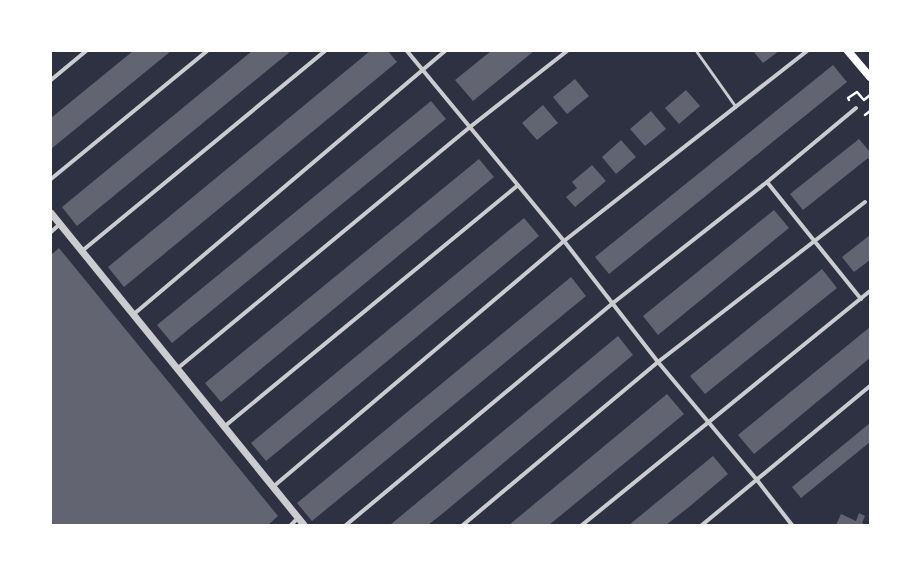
<svg xmlns="http://www.w3.org/2000/svg" width="921" height="576" viewBox="0 0 921 576" font-family="'Space Grotesk',sans-serif">
<style>
.building{fill:#626471}
.lines{fill:none;stroke-linecap:round;stroke-linejoin:round}
.path{stroke:#fff;stroke-width:2.5}
.service{stroke:#caccd0;stroke-width:3}
.minor{stroke:#caccd0;stroke-width:4}
.tertiary{stroke:#caccd0;stroke-width:7}
.secondary{stroke:#fff;stroke-width:8}
</style>
<rect width="100%" height="100%" fill="#2d3142"/>
<!-- building -->
<g class="building">
<path d="M133,51H171L51,149V118Z"/>
<path d="M252,51H291L77,226L62,207Z"/>
<path d="M370,51H388L397,62L124,287L108,267Z"/>
<path d="M491,51H534L473,101L455,80Z"/>
<path d="M753,51H779L763,63Z"/>
<path d="M833,65L847,82L609,274L595,257Z"/>
<path d="M575,79L589,96L567,114L553,97Z"/>
<path d="M686,90L700,106L679,124L665,108Z"/>
<path d="M431,101L446,119L172,343L157,325Z"/>
<path d="M543,105L558,123L537,140L522,123Z"/>
<path d="M651,111L666,129L645,146L630,129Z"/>
<path d="M859,139L870,152V161L868,158L803,210L790,194Z"/>
<path d="M621,140L636,157L616,174L602,157Z"/>
<path d="M479,159L494,177L221,402L205,383Z"/>
<path d="M592,165L606,181L575,207L566,197L577,188L572,182Z"/>
<path d="M774,210L789,228L658,335L643,316Z"/>
<path d="M524,218L539,236L266,461L251,443Z"/>
<path d="M870,235V260L854,272L842,257Z"/>
<path d="M59,248L278,516L268,525H51V255Z"/>
<path d="M822,269L837,288L705,394L690,376Z"/>
<path d="M571,277L586,296L312,521L297,503Z"/>
<path d="M870,327V358L754,454L738,435Z"/>
<path d="M618,336L633,355L442,514L428,525H390Z"/>
<path d="M667,394L684,414L637,453L549,525H509Z"/>
<path d="M870,423V442L801,498L792,487Z"/>
<path d="M713,456L728,474L689,507L666,525H629Z"/>
<path d="M859,513L865,516L862,523L866,525H836L841,514L856,521Z"/>
</g>
<g class="lines">
<!-- path -->
<g class="path">
<path d="M849,100L848,98L857,92L863,99"/>
<path d="M864,100L870,95"/>
<path d="M865,115L870,111"/>
</g>
<!-- service -->
<path class="service" d="M697,52L736,107"/>
<!-- minor -->
<g class="minor">
<path d="M407,51L564,241L658,362L757,480L792,525"/>
<path d="M51,80L86,51"/>
<path d="M51,179L207,51"/>
<path d="M767,182L861,299"/>
<path d="M51,232L60,224"/>
<path d="M82,251L325,51"/>
<path d="M134,314L445,51"/>
<path d="M178,368L470,127L567,51"/>
<path d="M225,426L517,186"/>
<path d="M274,486L564,241L807,51"/>
<path d="M291,525L298,518"/>
<path d="M346,525L613,303L767,182L856,108"/>
<path d="M463,525L658,362L865,202"/>
<path d="M582,525L870,291"/>
<path d="M702,525L870,386"/>
</g>
<!-- tertiary -->
<path class="tertiary" d="M51,213L304,525"/>
<!-- secondary -->
<path class="secondary" d="M848,51L870,77"/>
</g>
<!-- border -->
<rect width="921" height="576" fill="none" stroke="#ffffff" stroke-width="104"/>
</svg>
